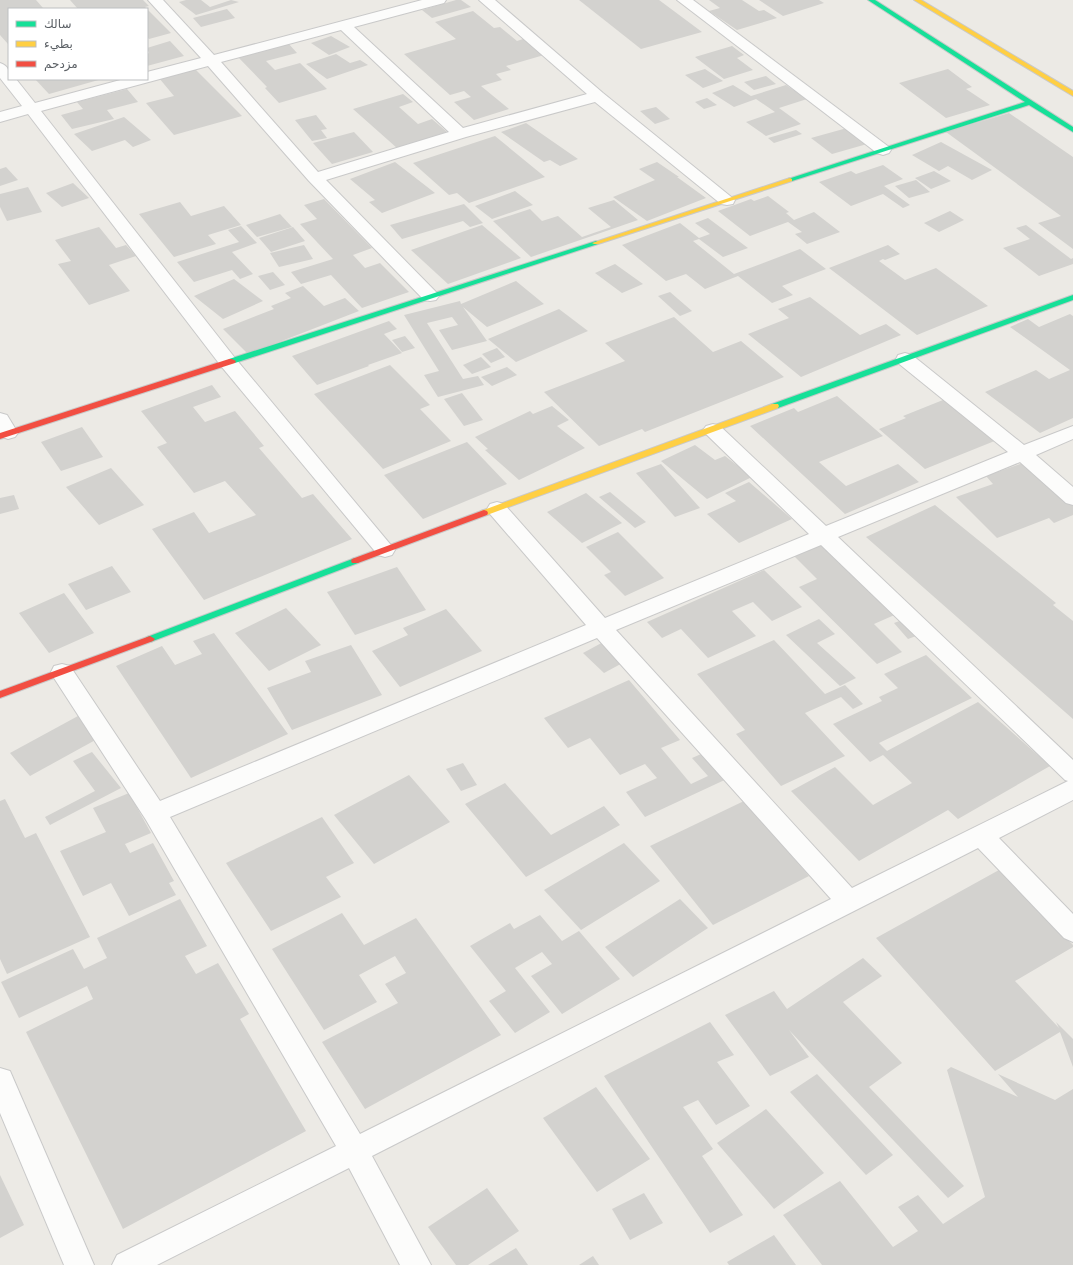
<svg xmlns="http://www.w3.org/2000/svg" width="1073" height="1265" viewBox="0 0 1073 1265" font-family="'DejaVu Sans','Noto Sans Arabic',sans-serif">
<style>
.building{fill:#d3d2cf}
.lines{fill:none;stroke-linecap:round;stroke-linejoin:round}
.street-casing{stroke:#c9c9c9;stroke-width:2}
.fast-casing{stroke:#c9c9c9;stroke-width:2}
.slow-casing{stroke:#c9c9c9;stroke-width:2}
.jam-casing{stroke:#c9c9c9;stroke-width:2}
.street{fill:#fcfcfb;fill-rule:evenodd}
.fast{fill:#16e098;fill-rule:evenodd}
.slow{fill:#ffcf43;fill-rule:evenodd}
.jam{fill:#f24e42;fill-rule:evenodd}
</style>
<rect width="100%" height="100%" fill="#eceae5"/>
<!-- building -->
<g class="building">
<path d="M0,0H36L43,8L9,9L8,44L0,35Z"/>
<path d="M70,0H143L149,6L145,7L171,33L149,39L147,37V9H78Z"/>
<path d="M186,0H201L210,7L231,0L239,2L196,15L179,2Z"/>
<path d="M456,0H461L471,7L432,18L422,10Z"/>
<path d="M579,0H659L702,32L641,49Z"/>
<path d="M709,0H742L759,11L764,10L777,18L737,30L709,11L720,8Z"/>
<path d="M759,0H819L824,3L783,16Z"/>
<path d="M227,9L235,18L201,27L193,18Z"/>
<path d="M473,11L494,28L500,27L517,41L523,39L544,55L506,66L511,70L496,74L502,80L481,86L509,109L474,120L454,102L471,97L464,91L450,95L404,54L456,39L435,22Z"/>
<path d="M331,36L350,47L329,55L311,43Z"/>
<path d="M170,41L184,56L147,66V54L149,53L147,48Z"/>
<path d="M288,43L297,53L266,61L275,70L300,63L327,89L279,103L265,88L267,87L238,57Z"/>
<path d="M732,46L744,55L737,58L753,70L724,79L695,57Z"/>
<path d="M336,54L350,63L360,60L368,65L327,79L306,64Z"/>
<path d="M195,69L242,116L174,135L146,103L174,96L159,78Z"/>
<path d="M705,69L723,81L703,88L685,75Z"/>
<path d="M948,69L972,87L966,89L990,105L946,118L899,83Z"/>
<path d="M766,76L776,84L754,90L744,82Z"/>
<path d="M35,79H102L49,94Z"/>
<path d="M733,85L751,96L786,85L807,99L779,108L801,124L766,136L746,122L775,112L756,99L734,107L712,93Z"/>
<path d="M127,89L138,102L107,110L114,119L72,129L61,115L83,109L77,102Z"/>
<path d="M403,94L413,102L399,107L418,124L432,119L447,132L397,148L353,109Z"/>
<path d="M707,98L717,105L704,109L695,102Z"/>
<path d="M656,107L670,119L655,124L640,111Z"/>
<path d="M1009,113L1073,157V249L1038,223L1061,216L946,132Z"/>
<path d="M316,115L327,129L321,130L327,138L312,141L295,120Z"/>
<path d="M124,117L151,140L133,147L125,140L92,151L74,134Z"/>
<path d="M526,123L578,159L560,166L550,160L544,162L501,132Z"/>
<path d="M847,128L867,144L832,154L811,138Z"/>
<path d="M796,130L802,134L774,143L768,138Z"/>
<path d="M354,132L373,152L332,164L313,143Z"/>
<path d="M495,136L545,177L469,203L457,193L449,195L413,163Z"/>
<path d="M941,142L992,170L972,180L948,166L939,171L912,155Z"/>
<path d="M395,162L435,193L382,213L369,202L375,200L350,179Z"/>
<path d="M657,162L679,177H677L706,198L647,221L613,197L655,180L639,169Z"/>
<path d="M883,165L903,179L884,186L910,205L903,208L883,194L851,206L819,182L851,171L856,174Z"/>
<path d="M6,167L18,180L0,186V169Z"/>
<path d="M934,171L951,181L931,189L915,178Z"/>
<path d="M916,180L930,192L909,198L895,186Z"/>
<path d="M73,183L89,198L62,207L46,193Z"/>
<path d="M28,187L42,212L7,221L0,207V194Z"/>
<path d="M515,191L533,205L492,219L475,206Z"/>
<path d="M768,196L789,212L786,213L794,220L814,212L840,232L807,244L795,234L802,232L788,222L750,236L718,211L751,199L754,201Z"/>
<path d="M324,199L372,248L353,255L365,268L380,263L409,292L362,308L331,275L301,284L291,272L333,259L300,224L317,219L304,205Z"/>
<path d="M614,200L638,220L531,257L493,221L530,209L542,221L558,216L582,237L611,227L588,208Z"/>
<path d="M180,202L191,216L224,206L241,225L208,235L216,244L174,257L139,214Z"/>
<path d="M464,204L483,223L470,227L463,221L402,239L390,225Z"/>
<path d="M950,211L964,220L939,232L924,223Z"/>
<path d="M280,214L292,227L257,237L246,225Z"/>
<path d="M708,218L748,248L723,257L699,239L693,241L734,274L800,249L826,269L782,286L793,295L772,303L738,276L705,289L686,274L666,281L622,245L680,223L699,238L710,234L695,223Z"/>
<path d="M482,225L521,258L448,284L411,250Z"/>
<path d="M1026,225L1071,259L1073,258V264L1039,276L1003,248L1030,239L1016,228Z"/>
<path d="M241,226L257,243L232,252L253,274L240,279L232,270L194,282L177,262L239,242L228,230Z"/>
<path d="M99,227L116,248L126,245L136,256L109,265L130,291L89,305L58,264L71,261L55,240Z"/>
<path d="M293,227L305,241L271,252L259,238Z"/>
<path d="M304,245L313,259L279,267L270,253Z"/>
<path d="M888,245L900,254L885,260L883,259L879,261L905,280L936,268L988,306L917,335L829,268Z"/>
<path d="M615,264L643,284L622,293L595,273Z"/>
<path d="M273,272L285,285L270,290L258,276Z"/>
<path d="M234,279L263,301L223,319L194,296Z"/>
<path d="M516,281L544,304L487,327L463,307L487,341L452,350L439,330L458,325L452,317L427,323L463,379L478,376L484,385L438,397L424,375L439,371L404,315L460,301L461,304Z"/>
<path d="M303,286L324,306L345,298L359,311L248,354L223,329L274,309L271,306L291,298L285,293Z"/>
<path d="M670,292L692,311L680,316L658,296Z"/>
<path d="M810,297L860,335L886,324L901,335L801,377L748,334L789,318L778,309Z"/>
<path d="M559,309L588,331L516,362L488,339Z"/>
<path d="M1070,314L1073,316V418L1040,433L985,392L1036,370L1049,379L1070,370L1010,327L1028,319L1039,327Z"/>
<path d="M674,317L713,352L741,341L784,377L645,432L642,429L599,446L544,392L625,361L605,343Z"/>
<path d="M389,321L397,329L384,334L402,353L368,365L369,366L317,385L292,356Z"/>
<path d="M405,336L415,348L402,352L392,340Z"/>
<path d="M497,348L505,357L491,363L482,354Z"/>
<path d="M481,357L491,367L472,374L463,365Z"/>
<path d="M390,365L430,405L420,409L451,441L383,469L314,394Z"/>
<path d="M507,367L517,375L492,386L481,377Z"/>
<path d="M212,385L221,397L193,407L205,422L235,411L264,446L259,448L302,498L313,494L352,539L204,600L152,529L194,512L209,533L256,515L225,481L194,493L157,447L167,443L141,411Z"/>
<path d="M462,393L483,420L464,426L444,399Z"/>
<path d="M837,396L883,436L819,462L846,486L898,464L919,482L845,514L750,426L794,408L798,412Z"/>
<path d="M953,396L1002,438L925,469L879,429L906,418L903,416Z"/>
<path d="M552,406L569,420L557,426L585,448L519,480L485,450L488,449L475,437L530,411L533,414Z"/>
<path d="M82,427L103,457L61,471L41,442Z"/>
<path d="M467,442L507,484L423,519L384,475Z"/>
<path d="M695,445L715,460L725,456L752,477L707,499L661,461Z"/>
<path d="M1034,459L1073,495V515L1054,523L1049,518L997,538L956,497L993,484L986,476Z"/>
<path d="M661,464L700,508L675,517L636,473Z"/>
<path d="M111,468L144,505L99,525L66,487Z"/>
<path d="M749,482L792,519L739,543L707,514L736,501L725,493Z"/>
<path d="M610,492L646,522L635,528L599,497Z"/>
<path d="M586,493L622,523L582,543L547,512Z"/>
<path d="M14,495L19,509L0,514V498Z"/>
<path d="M935,505L1056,603L1053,605L1073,621V719L866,537Z"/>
<path d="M618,532L664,578L625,596L604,575L611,572L586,547Z"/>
<path d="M823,540L899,613L874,624L902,652L877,664L799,587L817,579L791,553Z"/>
<path d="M112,566L131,592L86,610L68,584Z"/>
<path d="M397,567L426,610L355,635L327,592Z"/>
<path d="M764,570L802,607L772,621L753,602L732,611L756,636L708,658L681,629L662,638L647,622Z"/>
<path d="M64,593L94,633L49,653L19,613Z"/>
<path d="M286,608L321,645L269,671L235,633Z"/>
<path d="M446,609L482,651L400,687L372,651L408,635L403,628Z"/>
<path d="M913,616L927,632L908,639L894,623Z"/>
<path d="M819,619L835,634L817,643L856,678L840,686L786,635Z"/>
<path d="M214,633L288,734L191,778L116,666L162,646L175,665L202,654L193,641Z"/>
<path d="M607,640L628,660L604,673L583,653Z"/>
<path d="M774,640L825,694L845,685L863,704L853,709L841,697L805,713L845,756L781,786L736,734L745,730L697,674Z"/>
<path d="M351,645L382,695L292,730L267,688L311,672L305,661Z"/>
<path d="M926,655L972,698L879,743L887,751L978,702L1050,766L958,819L948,810L859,861L791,791L835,767L873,805L912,783L883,755L870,762L833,724L882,701L879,697L898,688L884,674Z"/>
<path d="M629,680L680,740L661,748L691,784L708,776L692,758L708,751L731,777L645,817L626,792L657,778L645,764L620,775L590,738L568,748L544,718Z"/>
<path d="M78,716L99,738L30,776L10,753Z"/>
<path d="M92,752L121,788L50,825L45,817L95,791L73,761Z"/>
<path d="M463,763L477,785L461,791L446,769Z"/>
<path d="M409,775L450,822L374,864L334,815Z"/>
<path d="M505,783L551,835L604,806L620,825L526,877L465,804Z"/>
<path d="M129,793L151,833L125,844L130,853L153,843L174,881L169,883L176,895L129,916L111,883L83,896L60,851L106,832L93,808Z"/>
<path d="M5,799L25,838L36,833L90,937L7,974L0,959V801Z"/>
<path d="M744,801L809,876L713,925L650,846Z"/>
<path d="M322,817L354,863L326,877L341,897L271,931L226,863Z"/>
<path d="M624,843L660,881L581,930L544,890Z"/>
<path d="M999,870L1073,945V947L1015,981L1059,1028L1056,1022L1073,1039V1067L1060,1032L995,1071L876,938Z"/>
<path d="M180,899L207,946L185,956L196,974L218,963L249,1014L240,1019L306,1131L123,1229L26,1032L93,999L87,986L19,1018L1,982L73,949L84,969L107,958L97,938Z"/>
<path d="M680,899L708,928L633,977L605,947Z"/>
<path d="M342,913L364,945L416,918L501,1035L365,1109L322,1042L398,1003L385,984L406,973L395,956L359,975L377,1002L324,1030L272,949Z"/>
<path d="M540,915L562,941L579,931L620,979L562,1014L531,976L552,964L542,952L515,968L550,1012L515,1033L489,1001L506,991L470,946L510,923L514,929Z"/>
<path d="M863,958L882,976L843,1002L902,1063L869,1087L964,1186L948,1198L789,1030L809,1057L770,1076L725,1015L774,991L787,1009Z"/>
<path d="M710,1022L734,1055L717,1062L750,1106L716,1125L698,1100L683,1107L713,1149L702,1156L743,1215L710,1233L604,1076Z"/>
<path d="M951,1067L1018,1097L998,1074L1055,1100L1073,1089V1265H822L783,1215L840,1181L893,1247L918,1231L898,1207L918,1195L943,1224L985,1197L947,1070Z"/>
<path d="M817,1074L893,1155L866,1175L790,1092Z"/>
<path d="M596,1087L650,1159L597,1192L543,1118Z"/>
<path d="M766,1109L824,1173L774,1209L717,1143Z"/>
<path d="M0,1175L24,1225L0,1238Z"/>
<path d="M487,1188L519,1231L468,1265H456L428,1227Z"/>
<path d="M644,1193L663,1223L630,1240L612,1209Z"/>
<path d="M774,1235L796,1265H729L727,1262Z"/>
<path d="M516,1248L528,1265H488Z"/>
<path d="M593,1256L599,1265H579Z"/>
</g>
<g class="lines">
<defs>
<g id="street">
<path d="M148,0H163L214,55L422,0H446L444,3L354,27L463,128L587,94L479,0H495L603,93L735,200L733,204L727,205L721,204L595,102L466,137L326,180L436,292L439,296L436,300L430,301L424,300L309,181L208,66L41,111L235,358L395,550L392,555L385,557L378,555L221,366L28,114L0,122V112L22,106L0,78V63C9,66 9,71 9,79H16L35,103L124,79H147V72L201,58ZM341,30L449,132L318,172L221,62Z"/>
<path d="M677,0H693L889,147L891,150L889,153L883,155L877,153Z"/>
<path d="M905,353L912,355L1024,445L1073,426V439L1036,455L1073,487V505L1066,503L1020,462L838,537L1073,760V800L999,838L1073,914V942L1064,938L978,848L372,1156L431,1265H400L349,1168L157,1265H112L117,1255L336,1146L146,820L54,678L51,672L54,666L62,664L70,666L160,801L586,625L490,514L487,509L490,504L497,502L504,504L605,618L809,534L706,434L703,430L706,426L713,424L720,426L826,526L1008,452L898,363L896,359L898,355ZM821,545L1065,780L1068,781L852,888L616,630ZM597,638L831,899L360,1134L170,817Z"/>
<path d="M0,413L7,415L18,433L15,437L8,439L0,436Z"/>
<path d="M0,1068L10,1071L94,1265H64L0,1113Z"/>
</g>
<g id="fast">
<path d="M868,0H875L1073,127V132L1029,105L792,181H788V179L1025,102Z"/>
<path d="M596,241L598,242V244L235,363H232L228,361L229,359Z"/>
<path d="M1073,295V300L778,408H772L771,406L772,404Z"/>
<path d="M355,558L358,559L359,561L358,563L153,641L150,642L145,639L147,637Z"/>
</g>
<g id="slow">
<path d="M914,0H921L1073,91V96Z"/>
<path d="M790,178L792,179V181L598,244H594L592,243Z"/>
<path d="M772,404H778L779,406L778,408L487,515H481L480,513L481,511Z"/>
</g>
<g id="jam">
<path d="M229,359H232L236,361L235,363L0,439V433Z"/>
<path d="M484,510L487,511L488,513L487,515L358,563H352L351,561L352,559Z"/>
<path d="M150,636L155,639L153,641L0,698V691Z"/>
</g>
</defs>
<!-- street casing -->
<use href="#street" class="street-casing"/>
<!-- fast casing -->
<use href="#fast" class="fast-casing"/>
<!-- slow casing -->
<use href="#slow" class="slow-casing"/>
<!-- jam casing -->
<use href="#jam" class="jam-casing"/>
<!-- street -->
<use href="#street" class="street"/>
<!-- fast -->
<use href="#fast" class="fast"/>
<!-- slow -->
<use href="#slow" class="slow"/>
<!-- jam -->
<use href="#jam" class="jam"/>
</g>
<!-- legend -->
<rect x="8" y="8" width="140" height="72" fill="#ffffff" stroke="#bdbfc1"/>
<rect x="16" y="21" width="20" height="6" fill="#16e098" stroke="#bdbfc1"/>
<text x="44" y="28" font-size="12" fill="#5a5f64">سالك</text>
<rect x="16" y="41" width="20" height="6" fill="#ffcf43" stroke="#bdbfc1"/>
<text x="44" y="48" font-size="12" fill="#5a5f64">بطيء</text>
<rect x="16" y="61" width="20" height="6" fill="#f24e42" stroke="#bdbfc1"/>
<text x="44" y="68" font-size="12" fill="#5a5f64">مزدحم</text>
</svg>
